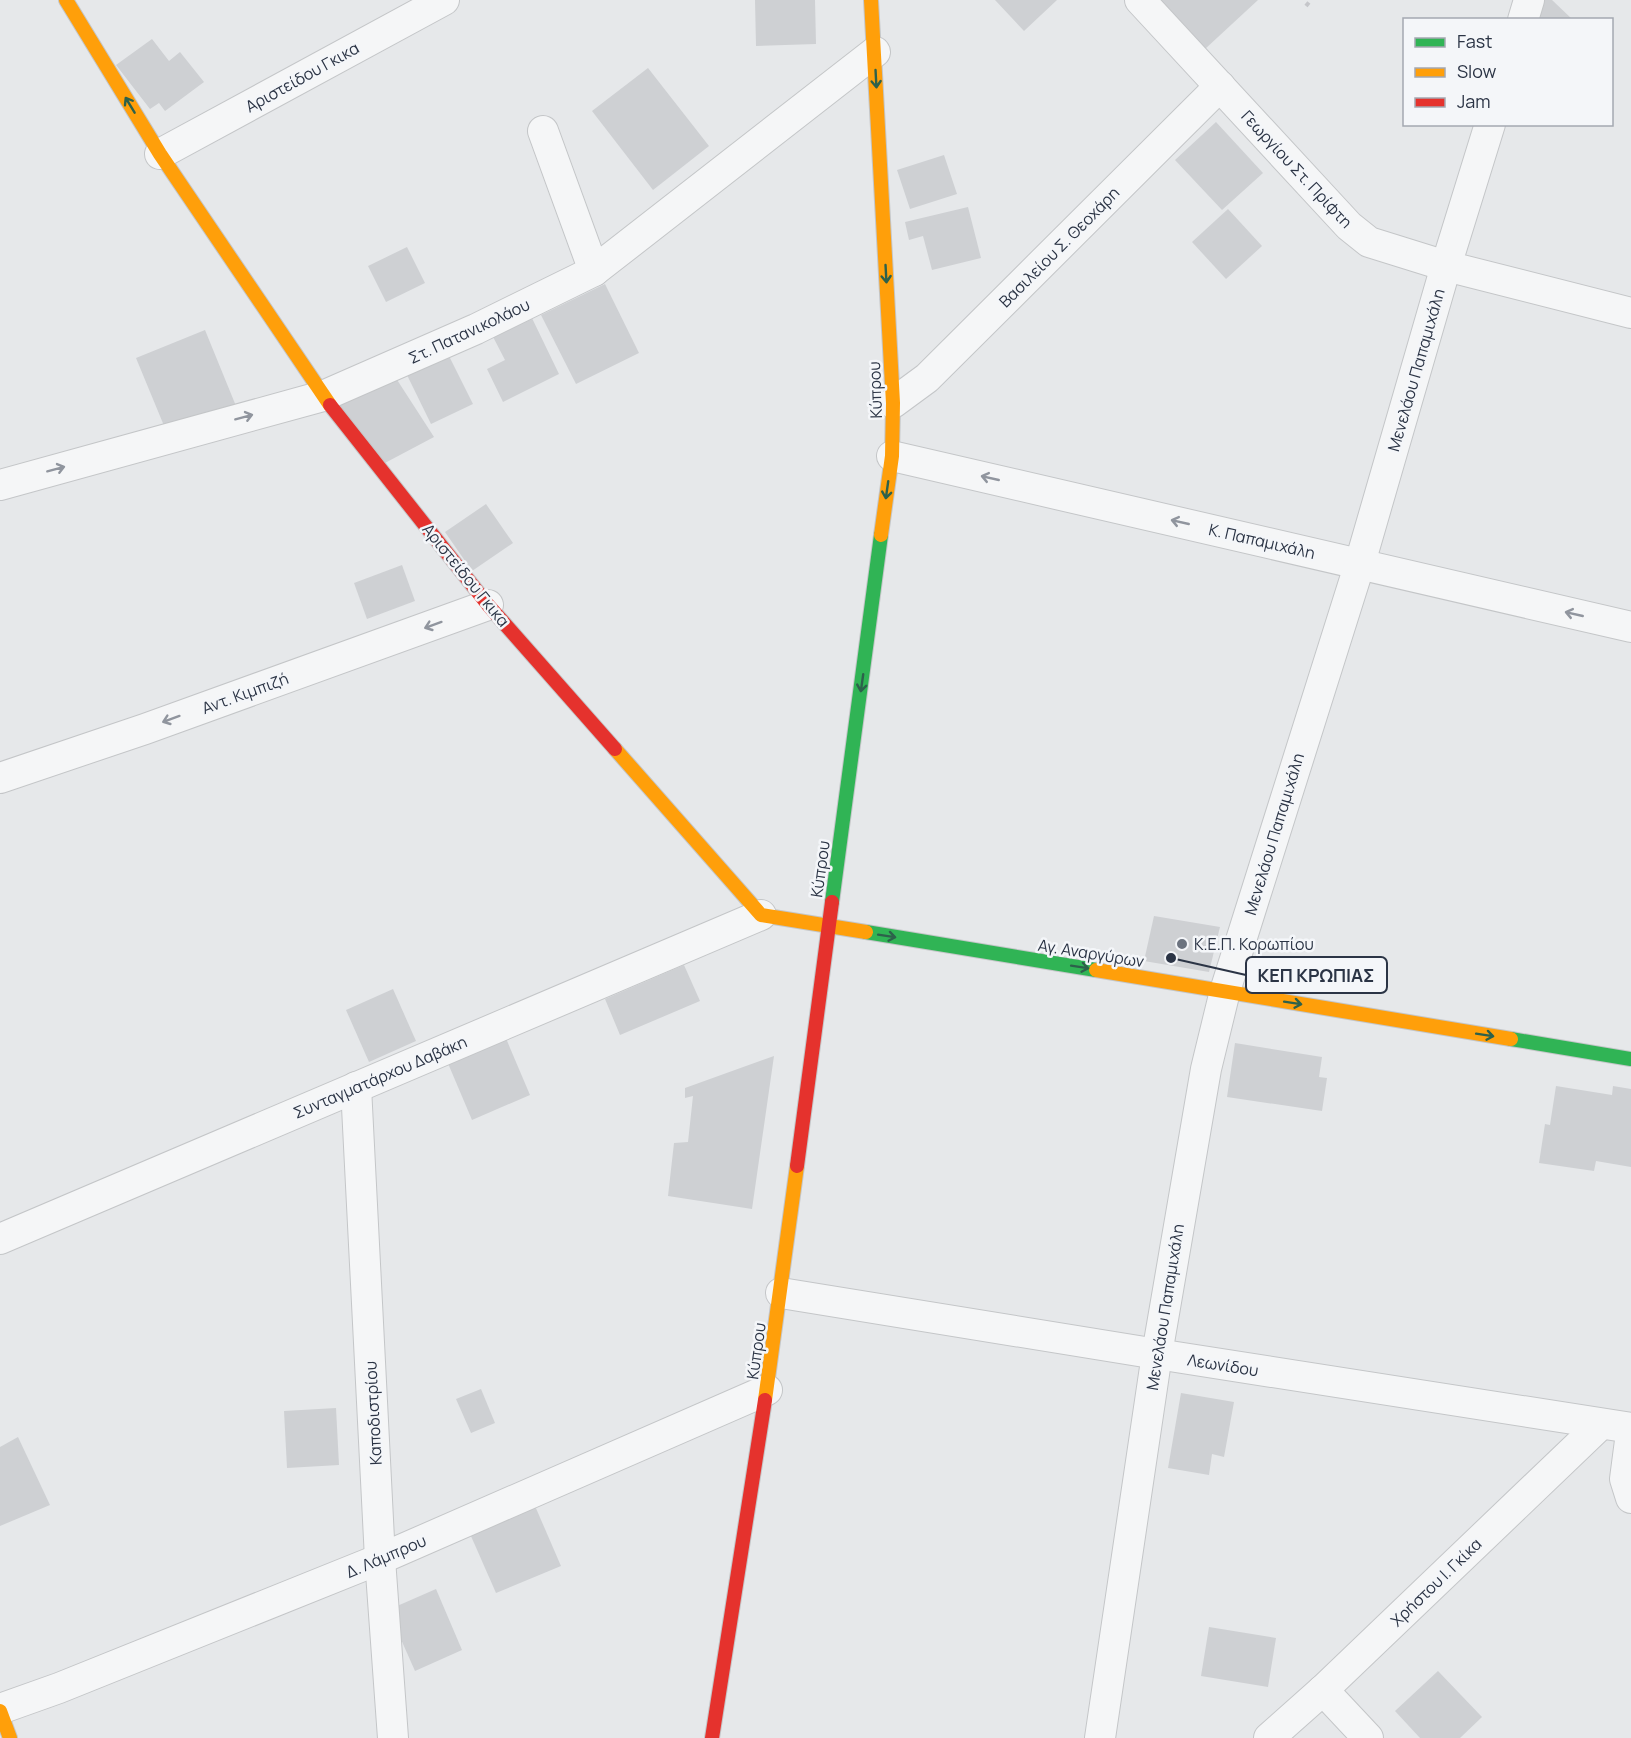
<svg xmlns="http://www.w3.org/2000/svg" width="1631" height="1738" viewBox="0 0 1631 1738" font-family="Manrope,sans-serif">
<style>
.building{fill:#ced0d3}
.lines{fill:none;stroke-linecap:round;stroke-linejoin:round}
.street-casing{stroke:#c4c6c8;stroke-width:32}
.fast-casing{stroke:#c4c6c8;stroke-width:16}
.slow-casing{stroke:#c4c6c8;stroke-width:16}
.jam-casing{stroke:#c4c6c8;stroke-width:16}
.path{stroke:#c5c6ca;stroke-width:4;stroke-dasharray:4.5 4.5;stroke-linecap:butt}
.street{stroke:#f5f6f7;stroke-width:30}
.fast{stroke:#30b455;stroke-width:14}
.slow{stroke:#ff9f0a;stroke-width:14}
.jam{stroke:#e5322d;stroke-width:14}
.oneway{stroke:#2d614b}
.oneway2{stroke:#90959e}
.poi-dot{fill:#6c737f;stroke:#f4f6f9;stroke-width:2}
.labels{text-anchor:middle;stroke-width:5;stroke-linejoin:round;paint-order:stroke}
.street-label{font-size:16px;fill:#2b3445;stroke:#f4f6f9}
.poi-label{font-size:16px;fill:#2b3445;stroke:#f4f6f9;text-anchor:start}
.leader{fill:none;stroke:#2b3445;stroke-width:2}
.callout-dot{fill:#2b3445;stroke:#f4f6f9;stroke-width:2}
.callout{fill:#f4f6f9;stroke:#2b3445;stroke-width:2}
.callout-label{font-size:18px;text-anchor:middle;font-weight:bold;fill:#2b3445}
</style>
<rect width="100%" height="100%" fill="#e6e8ea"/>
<!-- building -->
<g class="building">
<path d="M755,0H815L816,44L756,46Z"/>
<path d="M995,0H1057L1024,31Z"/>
<path d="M1159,0H1258L1205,49Z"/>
<path d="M1536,0H1552L1573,20H1531Z"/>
<path d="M152,39L169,61L180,52L204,82L165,111L159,103L150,109L116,65Z"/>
<path d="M648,68L709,146L653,190L592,111Z"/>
<path d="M1216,122L1263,173L1222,210L1175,160Z"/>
<path d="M944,155L957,194L910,209L897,170Z"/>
<path d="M968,207L981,258L932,270L923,236L909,240L905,222Z"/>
<path d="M1228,209L1262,246L1226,279L1192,242Z"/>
<path d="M407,247L425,283L386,302L368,266Z"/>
<path d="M605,284L639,353L576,384L541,315Z"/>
<path d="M530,314L559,374L503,402L487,369L505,360L491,333Z"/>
<path d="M205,330L236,406L167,433L136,358Z"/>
<path d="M448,354L473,404L431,424L407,375Z"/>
<path d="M392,372L434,437L383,464L336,402Z"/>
<path d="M486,504L513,543L472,571L445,532Z"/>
<path d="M402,565L415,601L367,619L354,583Z"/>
<path d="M1154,916L1220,927L1209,972L1144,961Z"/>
<path d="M684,965L700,1001L620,1035L605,999Z"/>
<path d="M393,989L416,1041L369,1062L346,1010Z"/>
<path d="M502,1029L530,1095L472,1120L444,1054Z"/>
<path d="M1235,1043L1322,1057L1319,1077L1327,1078L1322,1111L1227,1097Z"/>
<path d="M774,1056L752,1209L668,1196L674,1143L688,1142L693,1096L685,1098V1088Z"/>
<path d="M1556,1086L1612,1095L1613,1086L1631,1089V1167L1596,1161L1594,1171L1539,1163L1545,1124L1550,1125Z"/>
<path d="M481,1389L495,1423L471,1433L456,1399Z"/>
<path d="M1181,1393L1234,1402L1224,1457L1212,1454L1209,1475L1168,1468Z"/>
<path d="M336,1408L339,1465L287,1468L284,1411Z"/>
<path d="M18,1437L50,1505L0,1526V1447Z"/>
<path d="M532,1499L561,1566L496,1593L467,1527Z"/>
<path d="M436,1589L462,1650L415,1671L388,1610Z"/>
<path d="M1209,1627L1276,1638L1268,1687L1201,1676Z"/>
<path d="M1438,1671L1482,1717L1460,1738H1420L1395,1711Z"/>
</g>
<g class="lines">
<defs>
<g id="street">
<path d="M1140,0L1349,226L1369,242L1446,266L1631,313"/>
<path d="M1523,20L1529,0"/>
<path d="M543,131L594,271"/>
<path d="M160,154L444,0"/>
<path d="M893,403L927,378L1220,86"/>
<path d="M892,456L1631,627"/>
<path d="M0,485L323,396L476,329L594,271L875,52"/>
<path d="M0,778L145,729L488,605"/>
<path d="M356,1087L380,1559L393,1738"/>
<path d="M0,1239L761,915"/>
<path d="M781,1293L1157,1354L1631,1428"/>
<path d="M1631,1433L1625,1479L1631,1498"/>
<path d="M1323,1690L1368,1738"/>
<path d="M0,1709L59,1688L380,1559L767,1390"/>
<path d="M1100,1738L1157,1354L1206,1069L1225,991L1360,563L1446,266L1490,124"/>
<path d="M1269,1738L1323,1690L1601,1424"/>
</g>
<g id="fast">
<path d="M832,902L881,535"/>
<path d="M866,932L1096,970"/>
<path d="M1511,1039L1631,1059"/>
</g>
<g id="slow">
<path d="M66,0L160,154L330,405"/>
<path d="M871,0L893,403L892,456L881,535"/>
<path d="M615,749L761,915L866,932"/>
<path d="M1096,970L1511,1039"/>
<path d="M765,1400L797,1166"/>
<path d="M0,1711L10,1738"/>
</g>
<g id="jam">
<path d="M330,405L488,605L615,749"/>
<path d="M797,1166L832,902"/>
<path d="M712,1738L765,1400"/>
</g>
</defs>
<!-- street casing -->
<use href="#street" class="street-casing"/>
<!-- fast casing -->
<use href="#fast" class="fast-casing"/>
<!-- slow casing -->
<use href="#slow" class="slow-casing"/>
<!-- jam casing -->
<use href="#jam" class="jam-casing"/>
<!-- path -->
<path class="path" d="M1306,6L1311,0"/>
<!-- street -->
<use href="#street" class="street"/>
<!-- fast -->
<use href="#fast" class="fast"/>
<!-- slow -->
<use href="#slow" class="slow"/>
<!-- jam -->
<use href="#jam" class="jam"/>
</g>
<!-- one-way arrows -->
<defs><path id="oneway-shaft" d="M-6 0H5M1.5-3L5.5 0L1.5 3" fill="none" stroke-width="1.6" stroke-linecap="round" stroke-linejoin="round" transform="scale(1.5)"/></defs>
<g class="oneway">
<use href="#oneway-shaft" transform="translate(876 79) rotate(87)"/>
<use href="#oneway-shaft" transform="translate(130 105) rotate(-121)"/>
<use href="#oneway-shaft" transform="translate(886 274) rotate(87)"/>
<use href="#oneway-shaft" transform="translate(887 490) rotate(98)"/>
<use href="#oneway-shaft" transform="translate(862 683) rotate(98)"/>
<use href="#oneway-shaft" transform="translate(887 936) rotate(9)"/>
<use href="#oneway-shaft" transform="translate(1080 967) rotate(9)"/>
<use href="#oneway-shaft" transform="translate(1293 1003) rotate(9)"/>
<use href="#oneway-shaft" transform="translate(1485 1035) rotate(9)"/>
</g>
<g class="oneway2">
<use href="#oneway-shaft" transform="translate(244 417) rotate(-15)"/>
<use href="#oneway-shaft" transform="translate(56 469) rotate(-15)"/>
<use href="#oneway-shaft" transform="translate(990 478) rotate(-167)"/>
<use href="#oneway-shaft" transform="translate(1180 522) rotate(-167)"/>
<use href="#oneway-shaft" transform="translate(1574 614) rotate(-167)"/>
<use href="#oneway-shaft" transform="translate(433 625) rotate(160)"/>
<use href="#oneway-shaft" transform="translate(171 719) rotate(160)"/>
</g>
<!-- markers -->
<circle class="poi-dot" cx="1182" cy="944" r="6"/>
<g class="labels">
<!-- street labels -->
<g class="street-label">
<text transform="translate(302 77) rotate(-29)" y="6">Αριστείδου Γκικα</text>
<text transform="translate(1297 169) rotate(47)" y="6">Γεωργίου Στ. Πρίφτη</text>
<text transform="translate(1059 247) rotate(-45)" y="6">Βασιλείου Σ. Θεοχάρη</text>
<text transform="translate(469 331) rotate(-25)" y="6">Στ. Πατανικολάου</text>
<text transform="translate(1416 370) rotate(-74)" y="6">Μενελάου Παπαμιχάλη</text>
<text transform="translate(875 390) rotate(-92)" y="6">Κύπρου</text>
<text transform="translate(1262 541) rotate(13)" y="6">Κ. Παπαμιχάλη</text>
<text transform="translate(466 575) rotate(51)" y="6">Αριστείδου Γκικα</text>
<text transform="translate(245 693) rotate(-20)" y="6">Αντ. Κιμπιζή</text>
<text transform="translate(1274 834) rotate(-73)" y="6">Μενελάου Παπαμιχάλη</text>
<text transform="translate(820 869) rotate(-82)" y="6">Κύπρου</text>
<text transform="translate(1091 953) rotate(9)" y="6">Αγ. Αναργύρων</text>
<text transform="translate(380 1077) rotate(-23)" y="6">Συνταγματάρχου Δαβάκη</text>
<text transform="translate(1165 1307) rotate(-81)" y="6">Μενελάου Παπαμιχάλη</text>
<text transform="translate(756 1351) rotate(-82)" y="6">Κύπρου</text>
<text transform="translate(1223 1365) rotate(9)" y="6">Λεωνίδου</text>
<text transform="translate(373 1413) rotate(-93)" y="6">Καποδιστρίου</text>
<text transform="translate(386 1556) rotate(-23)" y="6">Δ. Λάμπρου</text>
<text transform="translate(1436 1582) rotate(-44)" y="6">Χρήστου Ι. Γκίκα</text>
</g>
<!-- poi labels -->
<g class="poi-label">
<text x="1194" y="950">Κ.Ε.Π. Κορωπίου</text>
</g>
</g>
<!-- callouts -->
<path class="leader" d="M1171 958L1246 975"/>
<circle class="callout-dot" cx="1171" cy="958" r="6"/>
<rect class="callout" x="1246" y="957" width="141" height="36" rx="6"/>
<g class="callout-label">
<text x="1316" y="982">ΚΕΠ ΚΡΩΠΙΑΣ</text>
</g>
<!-- legend -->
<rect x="1403" y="18" width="210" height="108" fill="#f4f6f9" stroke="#a4a8b1" stroke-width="1.5"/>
<rect x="1415" y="38" width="30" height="9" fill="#30b455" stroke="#a4a8b1" stroke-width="1.5"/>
<text x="1457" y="48" font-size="18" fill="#2b3445">Fast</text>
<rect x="1415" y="68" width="30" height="9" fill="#ff9f0a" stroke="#a4a8b1" stroke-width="1.5"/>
<text x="1457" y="78" font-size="18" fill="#2b3445">Slow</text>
<rect x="1415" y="98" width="30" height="9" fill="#e5322d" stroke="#a4a8b1" stroke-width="1.5"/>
<text x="1457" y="108" font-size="18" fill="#2b3445">Jam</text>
</svg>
